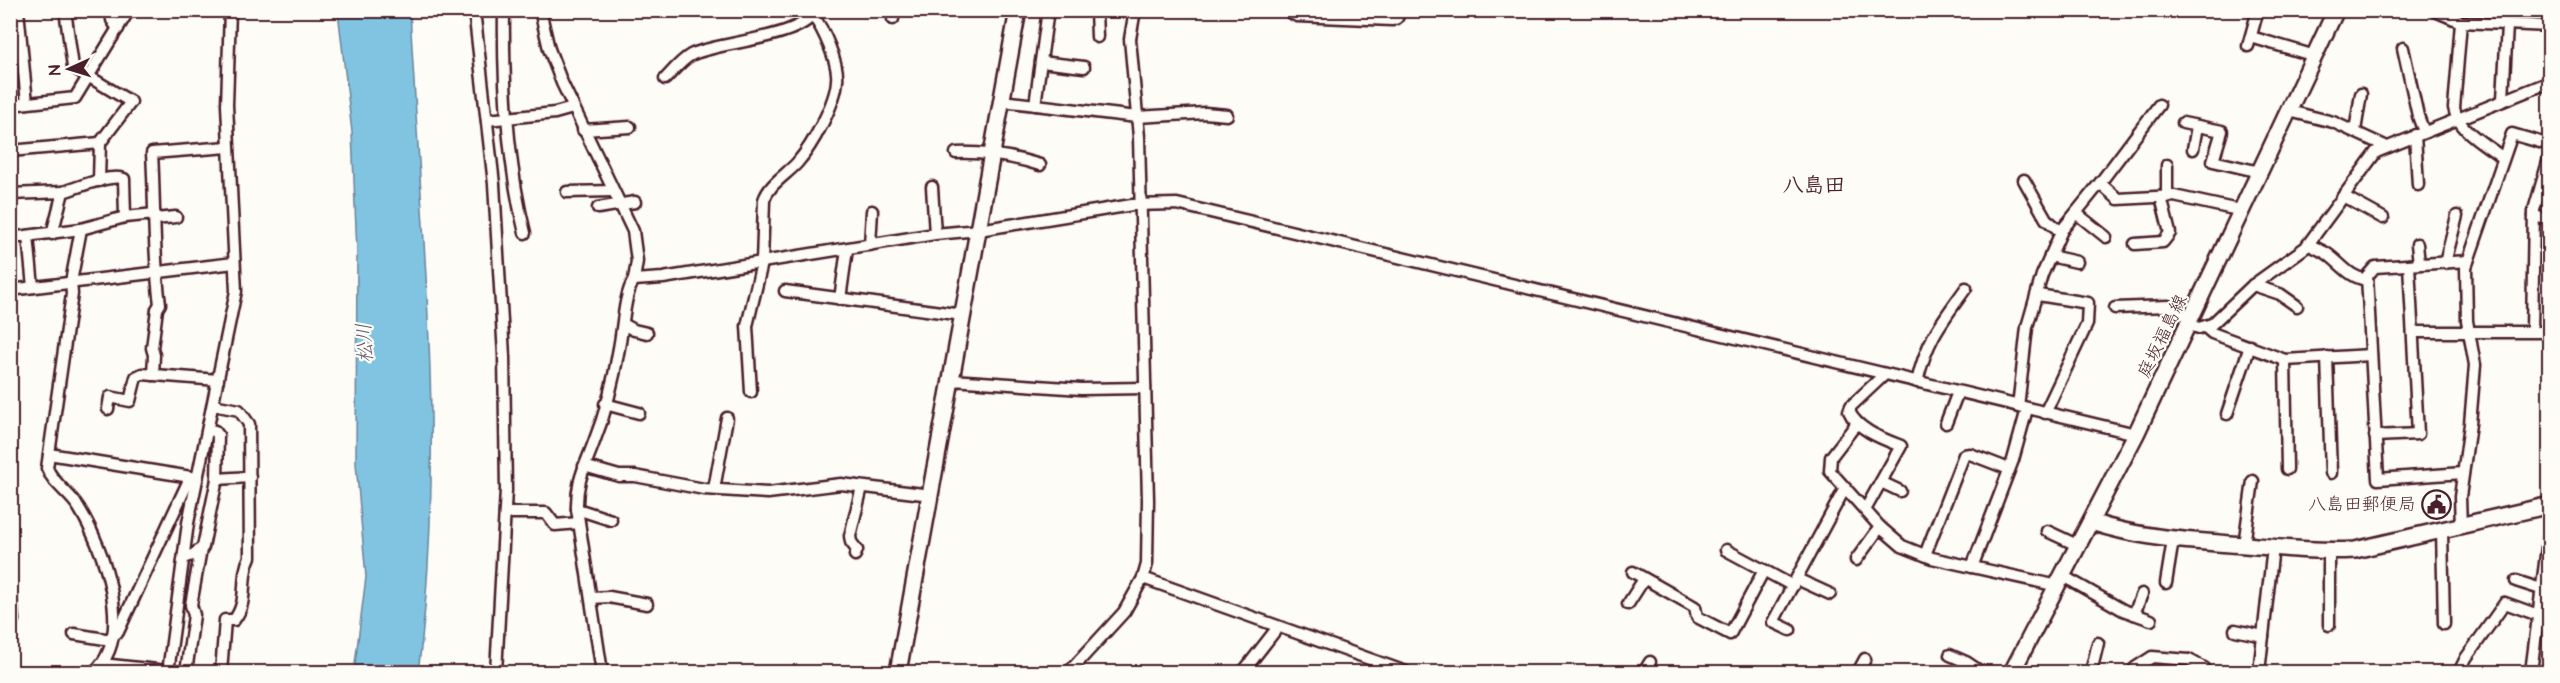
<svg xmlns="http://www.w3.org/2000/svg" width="2560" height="683" viewBox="0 0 2560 683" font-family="'Architects Daughter','Klee One',sans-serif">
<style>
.water{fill:#81c4e2;stroke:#6b8299;stroke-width:1.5}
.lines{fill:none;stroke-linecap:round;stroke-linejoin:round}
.street-casing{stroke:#4a1f2b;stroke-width:15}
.secondary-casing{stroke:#4a1f2b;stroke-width:20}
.street{stroke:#fdfcf7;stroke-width:10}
.secondary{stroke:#fdfcf7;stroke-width:15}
.labels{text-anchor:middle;stroke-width:4.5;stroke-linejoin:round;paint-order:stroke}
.street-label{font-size:18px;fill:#4a1f2b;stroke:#fdfcf7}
.poi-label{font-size:18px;fill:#4a1f2b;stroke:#fdfcf7;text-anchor:end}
.water-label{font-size:20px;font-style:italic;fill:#5d596b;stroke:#fdfcf7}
.quarter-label{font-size:21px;font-weight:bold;fill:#4a1f2b;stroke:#fdfcf7}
</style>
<rect width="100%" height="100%" fill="#fdfcf7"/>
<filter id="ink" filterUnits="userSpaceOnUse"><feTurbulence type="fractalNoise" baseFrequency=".0167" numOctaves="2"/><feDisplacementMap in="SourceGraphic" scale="12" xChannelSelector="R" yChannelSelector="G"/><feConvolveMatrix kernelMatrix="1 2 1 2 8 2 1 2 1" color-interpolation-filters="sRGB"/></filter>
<g filter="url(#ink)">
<!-- water -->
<path class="water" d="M338,11H410C421,231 447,453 418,672H354L366,577L356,463L357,253L352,132Z"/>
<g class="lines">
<defs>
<g id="street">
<path d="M18,10L27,103"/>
<path d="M65,10L73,67L131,102L100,143L99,181"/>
<path d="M111,10L112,20L118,29"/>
<path d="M474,10L494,184L504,356L506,490L496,672"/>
<path d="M504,10C503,81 508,165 525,233"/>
<path d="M540,10L549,49L562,83L633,231L637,261L634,280"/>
<path d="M1096,10L1097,37"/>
<path d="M1286,10L1297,16L1392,20L1397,18L1400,10"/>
<path d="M2433,10L2461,22L2550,26"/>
<path d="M893,19L894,10"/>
<path d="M2461,22L2454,108C2458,131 2486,144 2503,158"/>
<path d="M2251,37L2315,56"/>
<path d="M2248,46L2258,10"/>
<path d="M2403,48L2418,116L2424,132"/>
<path d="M1041,62L1084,67"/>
<path d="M665,79C673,71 683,58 693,54C723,41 799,39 816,11"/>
<path d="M2503,99L2507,25"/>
<path d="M1002,101L1137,117L1205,113L1227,115"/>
<path d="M10,105L75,98L129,10"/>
<path d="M1035,105L1048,10"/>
<path d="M2159,105L2100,183L2118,199L2174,196L2243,211"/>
<path d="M2289,111L2333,122L2385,146"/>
<path d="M487,120L555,113L573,108"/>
<path d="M2183,123L2222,131L2213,161L2260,172"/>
<path d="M583,130L630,127"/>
<path d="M2355,131L2361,94"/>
<path d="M2415,135L2418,185"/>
<path d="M2193,149L2197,126"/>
<path d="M10,151L100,143"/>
<path d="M956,153C986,152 1011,156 1040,165"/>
<path d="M2167,165V197"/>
<path d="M2024,180L2046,219L2061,232"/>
<path d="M932,187L935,234"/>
<path d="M567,192L613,191"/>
<path d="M10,194L63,192"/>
<path d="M2343,196L2383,218"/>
<path d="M598,208L635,202"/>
<path d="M2076,213L2106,237"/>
<path d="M2534,216L2550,220"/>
<path d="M125,217L155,214"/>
<path d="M155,219L176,217"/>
<path d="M81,229L71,282L72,294L47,468C53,484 71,494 79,508C103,547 136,635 94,672"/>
<path d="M28,236L33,287"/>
<path d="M10,238L81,229L125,217L124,179C112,173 76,188 63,192L52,234"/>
<path d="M2135,244L2163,242L2170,233L2161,197"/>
<path d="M2308,244C2314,247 2320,250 2326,253C2341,263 2348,277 2367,280"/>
<path d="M2417,244L2419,264"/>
<path d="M870,245L872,211"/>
<path d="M2050,256L2077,262"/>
<path d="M2445,263L2457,216"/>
<path d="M2253,285L2280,294L2297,306"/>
<path d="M10,290L234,263"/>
<path d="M785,291L963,315"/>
<path d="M2038,295L2088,303L2087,324L2045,413"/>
<path d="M840,299L847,249"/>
<path d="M2115,308L2168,306L2192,318"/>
<path d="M623,324L634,330L647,333"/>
<path d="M2189,325L2199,328L2212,324L2253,285L2306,247L2376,152L2550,82"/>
<path d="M2205,327L2212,333L2285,360L2371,355"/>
<path d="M2532,331L2534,210L2550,155"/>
<path d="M2413,332H2550"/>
<path d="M2327,357L2331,473"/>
<path d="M2285,360L2287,469"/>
<path d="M153,375L154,355L152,348L157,309L160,304C153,254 155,204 152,153L228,147"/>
<path d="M952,380L1081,389L1145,388"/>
<path d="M1917,382C1927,339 1941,323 1966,288"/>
<path d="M751,392L747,326L762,263L764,200C769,184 786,175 797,163C812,146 836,103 837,80C839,64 823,28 813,16"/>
<path d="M605,404L639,413"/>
<path d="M213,405L239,410L249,424L250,557C239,578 250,600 234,620H225L221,672"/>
<path d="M2018,407L2027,327L2042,275L2062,230L2100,183"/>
<path d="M108,409L110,397L130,401L136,377L142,374L218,380"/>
<path d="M2227,414L2250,346"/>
<path d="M1946,423L1958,392"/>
<path d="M2375,436L2418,434L2409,265"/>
<path d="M49,454L197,478"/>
<path d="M584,466L619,476H635L704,489L768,493L841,484L931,495"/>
<path d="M2463,473L2378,479L2367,276L2375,267L2468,261"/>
<path d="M217,479L250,477"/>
<path d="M1881,482L1900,491"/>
<path d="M714,489L727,418"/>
<path d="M577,509L611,520"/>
<path d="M1865,510L1901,446C1883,439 1857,430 1849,411L1851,406L1885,374"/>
<path d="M505,513H546L555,525L579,523"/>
<path d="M1880,527L1902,546L1932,558L2058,586"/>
<path d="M2461,527L2460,497L2470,424L2475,365L2467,321L2466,267L2512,134L2550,145"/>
<path d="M2047,531L2079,546"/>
<path d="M2442,531L2444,624"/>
<path d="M2244,545L2253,481"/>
<path d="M1726,550L1793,586"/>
<path d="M855,555L857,550L851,542L850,536L862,487"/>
<path d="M1925,555L1964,455L1970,454L2009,469"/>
<path d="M184,557L193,555L203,547L217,479L218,435L215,431L208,430"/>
<path d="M1856,560L1880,527L1830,471L1831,457L1857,423"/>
<path d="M1972,567L2013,460L2027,409"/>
<path d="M1633,572L1695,607L1697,617L1730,634L1764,570"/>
<path d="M2063,576L2123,610L2151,620"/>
<path d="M1143,578L1406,672"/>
<path d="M1797,579L1830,594"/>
<path d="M2516,581L2541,589"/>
<path d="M2166,583L2173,540"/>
<path d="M10,587L13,620H10"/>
<path d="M591,598L609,597L647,604"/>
<path d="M1628,604L1644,579"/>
<path d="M2134,614L2142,594"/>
<path d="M2329,625V552"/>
<path d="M1790,630L1773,622L1845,488"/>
<path d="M2235,630L2263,636"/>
<path d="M74,634L111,640"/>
<path d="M112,636L118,632L188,482L197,478"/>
<path d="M1950,655L1966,662L1981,672"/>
<path d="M102,664L176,672"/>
<path d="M168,672L188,523L236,291L227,105L230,10"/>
<path d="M186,672L194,615L191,605L201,549"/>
<path d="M602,672L577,509C576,481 585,467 594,442C606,412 614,379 619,348C623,329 624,294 634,280L663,278L935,234L979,230L1132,205L1177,204L2136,434"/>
<path d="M1069,672L1124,612L1143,578L1147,564L1148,500L1139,137L1130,39L1135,10"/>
<path d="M1243,672L1278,627"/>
<path d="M1644,672L1650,662"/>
<path d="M1858,672L1865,659"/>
<path d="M2091,672L2098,643"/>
<path d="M2134,672L2135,668L2152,657L2189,660L2204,668L2203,672"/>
<path d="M2259,672L2273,547"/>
<path d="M2459,672L2466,658L2505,603L2538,615"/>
<path d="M2531,672L2550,524"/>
</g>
<g id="secondary">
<path d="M2091,522C2142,539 2193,541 2245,545C2282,548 2319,552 2355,550L2550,505"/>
<path d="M898,672L1018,10"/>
<path d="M2012,672L2136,434L2336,10"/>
</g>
</defs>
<!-- street casing -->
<use href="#street" class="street-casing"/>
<!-- secondary casing -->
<use href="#secondary" class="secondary-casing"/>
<!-- street -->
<use href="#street" class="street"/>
<!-- secondary -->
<use href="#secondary" class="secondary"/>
</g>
</g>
<!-- icons -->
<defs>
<symbol id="civic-ring" viewBox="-11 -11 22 22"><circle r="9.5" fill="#fdfcf7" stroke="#4a1f2b" stroke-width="1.5"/><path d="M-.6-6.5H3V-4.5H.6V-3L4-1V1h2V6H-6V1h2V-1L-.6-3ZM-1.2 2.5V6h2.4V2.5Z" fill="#4a1f2b"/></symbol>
</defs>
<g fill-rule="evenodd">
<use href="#civic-ring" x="2420" y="488" width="33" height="33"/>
</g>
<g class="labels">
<!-- street labels -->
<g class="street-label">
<text transform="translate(2162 336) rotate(-64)" y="6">庭坂福島線</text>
</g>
<!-- poi labels -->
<g class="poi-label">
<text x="2416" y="510">八島田郵便局</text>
</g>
<!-- water labels -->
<g class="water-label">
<text transform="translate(364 343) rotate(-93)" y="7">松川</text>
</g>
<!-- quarter labels -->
<g class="quarter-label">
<text x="1814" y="192">八島田</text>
</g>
</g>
<!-- margin -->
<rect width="2560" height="683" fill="none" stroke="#fdfcf7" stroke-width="36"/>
<rect x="18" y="18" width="2524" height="647" fill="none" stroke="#4a1f2b" stroke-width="2" filter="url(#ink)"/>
<!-- north arrow -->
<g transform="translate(69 69) rotate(266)" stroke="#fdfcf7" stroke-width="4.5" paint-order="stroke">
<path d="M0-4.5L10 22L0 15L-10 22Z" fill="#4a1f2b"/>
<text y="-9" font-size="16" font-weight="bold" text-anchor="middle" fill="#4a1f2b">N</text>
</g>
</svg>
